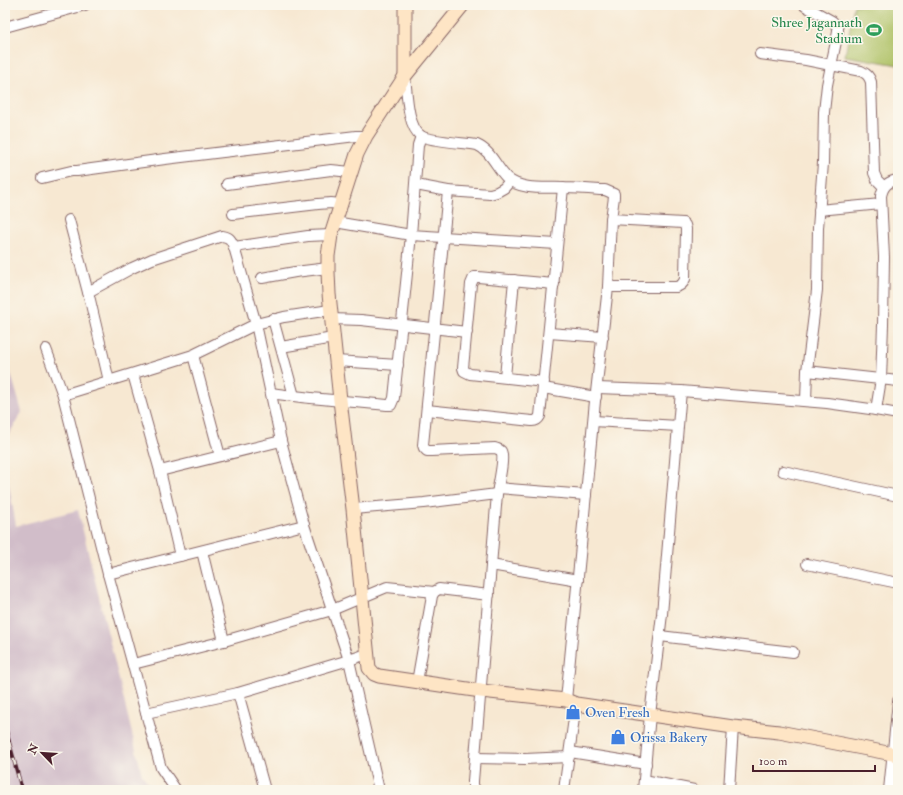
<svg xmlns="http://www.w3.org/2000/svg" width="903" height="795" viewBox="0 0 903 795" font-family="'IM FELL Double Pica',serif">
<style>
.industrial{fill:#d1bdc9}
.green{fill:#aec165;stroke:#7c7048}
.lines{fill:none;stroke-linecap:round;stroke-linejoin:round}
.minor-casing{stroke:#876565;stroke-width:12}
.secondary-casing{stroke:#876565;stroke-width:15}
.minor{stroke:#fff;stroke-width:10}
.secondary{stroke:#fee5c5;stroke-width:13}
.rail-casing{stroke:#4a1f2b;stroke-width:4}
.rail{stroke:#fbf7ec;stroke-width:2.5;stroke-dasharray:8;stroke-linecap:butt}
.labels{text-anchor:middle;stroke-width:3;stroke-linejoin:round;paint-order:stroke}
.leisure-label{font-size:14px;fill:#27864d;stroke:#fbf7ec;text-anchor:end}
.shop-label{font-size:14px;fill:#366cbe;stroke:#fbf7ec;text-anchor:start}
</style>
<rect width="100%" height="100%" fill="#fbf7ec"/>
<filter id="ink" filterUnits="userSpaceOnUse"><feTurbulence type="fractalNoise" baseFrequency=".025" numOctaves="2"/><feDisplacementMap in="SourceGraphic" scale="8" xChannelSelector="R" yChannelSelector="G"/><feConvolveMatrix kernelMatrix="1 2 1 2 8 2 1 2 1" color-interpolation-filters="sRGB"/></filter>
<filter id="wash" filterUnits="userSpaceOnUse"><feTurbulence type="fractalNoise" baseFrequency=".012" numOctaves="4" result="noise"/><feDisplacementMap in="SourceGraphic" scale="16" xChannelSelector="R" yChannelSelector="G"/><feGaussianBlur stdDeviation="0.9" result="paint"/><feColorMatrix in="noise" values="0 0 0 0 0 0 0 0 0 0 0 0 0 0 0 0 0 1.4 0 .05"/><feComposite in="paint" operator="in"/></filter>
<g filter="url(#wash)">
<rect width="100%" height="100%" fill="#f7e8d2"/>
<!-- industrial -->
<g class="industrial">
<path d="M5,353L22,412L5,441Z"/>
<path d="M5,461L16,526L78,510L142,775L154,790H5Z"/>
</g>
<!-- green -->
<path class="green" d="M854,5H898V65L845,56Z"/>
</g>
<g filter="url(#ink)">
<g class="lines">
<defs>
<g id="minor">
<path d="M805,6L832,21L838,27V32L827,85L824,112L823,163L818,228L817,290L807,371L806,401"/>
<path d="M5,27L85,5"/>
<path d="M760,54L806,60L861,71C867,74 869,76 871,82L874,173L877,180L884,187"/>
<path d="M405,76C407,92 407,126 421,136C429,141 465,143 477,145C491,151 496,167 507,178C521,191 547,187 564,188C576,188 588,189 600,190H605L614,194V197L611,219L608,287L595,401L566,700"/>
<path d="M42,178L71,171H77L165,159L356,136H366"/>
<path d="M227,184L331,170L351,172"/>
<path d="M416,185L448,191L490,194L497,192L504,188L510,181"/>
<path d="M448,191L423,445L424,448L427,451H431L495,448C497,449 499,449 501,451C505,457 498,486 497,494L473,781V786L476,790"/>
<path d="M819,210L881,204"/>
<path d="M233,214L318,204L331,203L341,204"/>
<path d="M69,220L90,300L109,381"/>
<path d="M335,222L411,235L557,244"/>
<path d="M234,247L308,236L331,235"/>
<path d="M262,278L295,272L328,268"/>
<path d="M608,287H676C681,286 683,284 685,279L686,229L685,225L683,223L611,219"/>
<path d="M88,292L132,268L152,259L222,236C230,237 231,240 234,247L256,324L281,441L304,525L349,660L238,693L146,713"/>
<path d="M273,319L294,396"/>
<path d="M331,319L361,320L467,332"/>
<path d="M549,333L603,337"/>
<path d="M281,347L333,338"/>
<path d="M46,349L63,395L108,574L161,768L176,790"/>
<path d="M193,355L220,456"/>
<path d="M336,361L398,365"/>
<path d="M807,371L898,381"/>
<path d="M133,374L160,471L180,556"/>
<path d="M505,377L514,280"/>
<path d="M544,382L470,374L464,371L463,368L471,284L474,277H478L554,284"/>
<path d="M543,388L596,397"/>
<path d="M597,388L681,391L827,403L870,409L898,414"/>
<path d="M271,393C309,399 348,401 387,405H391L394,398L411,235L418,145L421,136"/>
<path d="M63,395L193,355L256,324L284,317L330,310"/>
<path d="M427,410L532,421C536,421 538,420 540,416L563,188"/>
<path d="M876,410L881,379L883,325L884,257L881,196C883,186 888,181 898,180"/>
<path d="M594,421L678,426"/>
<path d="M160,471L281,441"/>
<path d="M783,471L898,496"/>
<path d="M498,488L586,495"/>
<path d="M353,509L424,503L497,494"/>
<path d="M202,551L224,641"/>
<path d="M807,564L898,583"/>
<path d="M491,565L578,580"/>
<path d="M108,574L304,525"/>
<path d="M660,636L793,652"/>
<path d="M367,654L349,660L379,790"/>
<path d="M133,664L224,641L332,610L387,587L434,592"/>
<path d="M417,682L432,596L434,592L439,589L489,595"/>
<path d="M238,693L265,790"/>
<path d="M570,752L646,764"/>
<path d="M475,758L525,759L569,757"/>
<path d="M644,780L694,790"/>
<path d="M564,790L576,704"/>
<path d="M643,790L650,715L662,614L681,391"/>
<path d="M729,790L733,727"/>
<path d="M889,790L898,701"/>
</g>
<g id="secondary">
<path d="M463,5L405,76L366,136L357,154L331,235L328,256V272L329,294L340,400L353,509L369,668L374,674L379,676L481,691L566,700L576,704L733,727L779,732L898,755"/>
<path d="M405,76V5"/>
</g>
</defs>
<!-- minor casing -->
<use href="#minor" class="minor-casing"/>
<!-- secondary casing -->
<use href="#secondary" class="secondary-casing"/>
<!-- minor -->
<use href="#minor" class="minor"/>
<!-- secondary -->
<use href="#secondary" class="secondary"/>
<defs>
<path id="rail" d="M5,727L22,790"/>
</defs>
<!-- rail casing -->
<use href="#rail" class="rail-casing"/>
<!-- rail -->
<use href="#rail" class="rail"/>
</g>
</g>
<!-- icons -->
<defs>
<symbol id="stadium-bare" viewBox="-9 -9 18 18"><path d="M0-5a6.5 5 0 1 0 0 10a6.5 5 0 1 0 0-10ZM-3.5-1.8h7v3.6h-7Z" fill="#2e9e5b" stroke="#fbf7ec" stroke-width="2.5" paint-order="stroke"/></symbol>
<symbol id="shop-bare" viewBox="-9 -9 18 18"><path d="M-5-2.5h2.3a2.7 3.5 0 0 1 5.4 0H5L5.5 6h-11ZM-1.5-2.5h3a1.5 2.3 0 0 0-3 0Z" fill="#3f7fe0" stroke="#fbf7ec" stroke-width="2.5" paint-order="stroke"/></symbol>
</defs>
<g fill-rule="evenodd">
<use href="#stadium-bare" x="863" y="19" width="22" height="22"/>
<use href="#shop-bare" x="562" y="701" width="22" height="22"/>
<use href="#shop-bare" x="607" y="726" width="22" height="22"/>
</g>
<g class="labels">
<!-- leisure labels -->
<g class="leisure-label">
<text x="862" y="27">Shree Jagannath<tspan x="862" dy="16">Stadium</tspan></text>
</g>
<!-- shop labels -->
<g class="shop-label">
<text x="585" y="717">Oven Fresh</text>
<text x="630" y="742">Orissa Bakery</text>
</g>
</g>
<!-- margin -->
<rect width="903" height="795" fill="none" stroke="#fbf7ec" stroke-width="20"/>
<!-- north arrow -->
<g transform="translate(42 753) rotate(295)" stroke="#fbf7ec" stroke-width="3" paint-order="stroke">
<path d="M0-3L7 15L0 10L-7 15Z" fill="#4a1f2b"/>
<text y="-6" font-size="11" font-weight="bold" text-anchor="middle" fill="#4a1f2b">N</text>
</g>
<!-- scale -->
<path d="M753 765v6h122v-6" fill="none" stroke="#4a1f2b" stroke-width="2"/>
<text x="759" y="765" font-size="12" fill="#4a1f2b" stroke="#fbf7ec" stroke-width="3" paint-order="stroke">100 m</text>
</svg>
